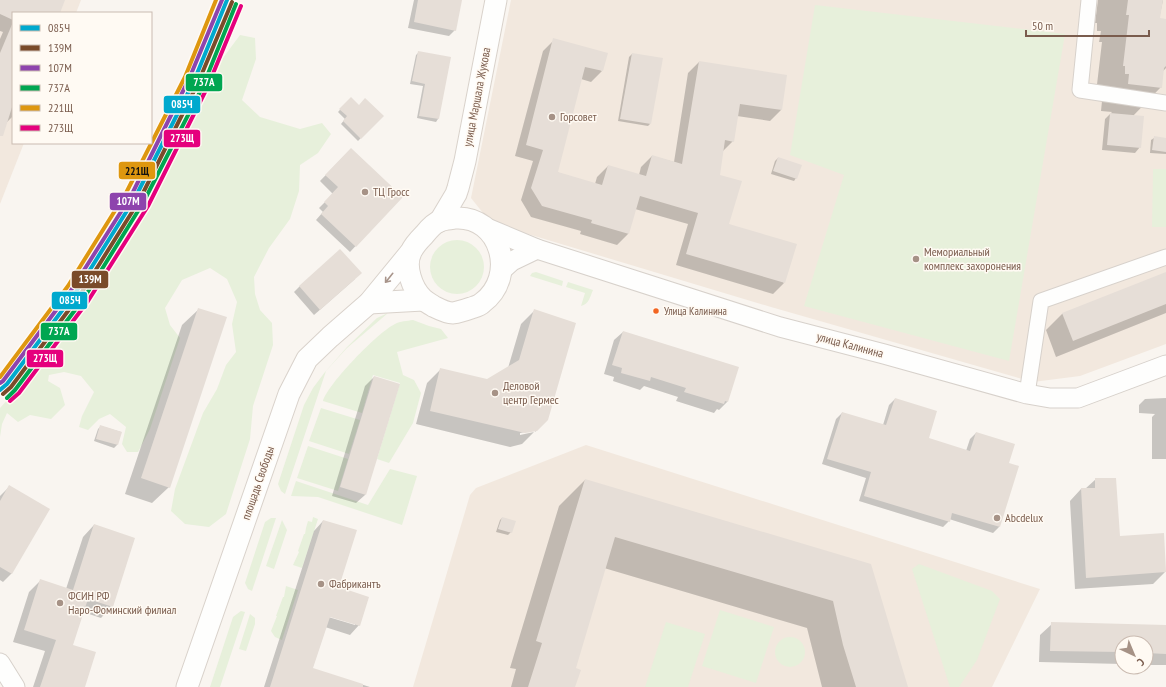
<svg xmlns="http://www.w3.org/2000/svg" width="1166" height="687" viewBox="0 0 1166 687" font-family="'PT Sans Narrow',sans-serif">
<style>
.residential{fill:#f2e8de}
.green{fill:#e7f0db}
.shadow{fill:#0003;fill-rule:evenodd}
.building{fill:#e6ded7}
.lines{fill:none;stroke-linecap:round;stroke-linejoin:round}
.minor-casing{stroke:#d7d1cb;stroke-width:17}
.tertiary-casing{stroke:#d7d1cb;stroke-width:21}
.secondary-casing{stroke:#d9d2cb;stroke-width:23}
.minor{stroke:#fefefd;stroke-width:15}
.tertiary{stroke:#fefefd;stroke-width:19}
.secondary{stroke:#fefefd;stroke-width:21}
.rail-1-casing{stroke:#fffaf3;stroke-width:7}
.rail-2-casing{stroke:#fffaf3;stroke-width:7}
.rail-3-casing{stroke:#fffaf3;stroke-width:7}
.rail-4-casing{stroke:#fffaf3;stroke-width:7}
.rail-5-casing{stroke:#fffaf3;stroke-width:7}
.rail-6-casing{stroke:#fffaf3;stroke-width:7}
.rail-1{stroke:#00a9ce;stroke-width:4}
.rail-2{stroke:#7a4b2a;stroke-width:4}
.rail-3{stroke:#8e44ad;stroke-width:4}
.rail-4{stroke:#00a651;stroke-width:4}
.rail-5{stroke:#de970f;stroke-width:4}
.rail-6{stroke:#e5007d;stroke-width:4}
.oneway{stroke:#a8958b}
.poi-dot{fill:#a69286;stroke:#fffaf3;stroke-width:1.5}
.bus-dot{fill:#f26522;stroke:#fffaf3;stroke-width:1.5}
.labels{text-anchor:middle;stroke-width:3;stroke-linejoin:round;paint-order:stroke}
.bus-label{font-size:11px;fill:#7a5c4d;stroke:#fffaf3;text-anchor:start}
.street-label{font-size:12px;fill:#7a5c4d;stroke:#fffaf3}
.poi-label{font-size:12px;fill:#7a5c4d;stroke:#fffaf3;text-anchor:start}
.line-badge{stroke:#fffaf3;stroke-width:1.5}
.badge-label{font-size:11px;text-anchor:middle;font-weight:bold;fill:#fff}
.pale-badge-label{font-size:11px;text-anchor:middle;font-weight:bold;fill:#111}
</style>
<rect width="100%" height="100%" fill="#f9f5f0"/>
<!-- residential -->
<g class="residential">
<path d="M0,0H81L76,13H13V143H24L0,204Z"/>
<path d="M511,0H1166V344L1080,376L1033,382L771,307L491,223L471,198Z"/>
<path d="M586,445L1040,589L992,687H413L470,495L476,488Z"/>
</g>
<!-- green -->
<g class="green">
<path d="M815,5L1065,34L1009,361L804,306L844,175L790,155Z"/>
<path d="M240,35L255,38L256,59L242,100L260,117L300,129L322,123L331,134L318,153L300,165L299,191L290,219L269,248L254,277L255,294L260,310L272,323L273,345L253,406L250,439L226,514L209,527L185,524L171,511L175,489L203,413L217,389L226,365L236,352L232,324L237,302L227,279L210,268L182,280L165,308L170,325L180,338L150,429L138,452H127L122,444L126,427L110,414L99,419L88,430L79,427L82,416L94,392L81,376L64,372L49,375L48,381L60,388L65,405L51,419L30,415L18,422L7,413L2,424L0,437V408L29,376L86,301L145,204L217,66Z"/>
<path d="M1153,169H1166V227H1152Z"/>
<circle cx="457" cy="267" r="27"/>
<path d="M536,272L563,281L562,286L530,276L532,273Z"/>
<path d="M568,282L593,290C590,297 589,304 581,306L585,293L566,287Z"/>
<path d="M388,313L347,348L326,371L285,494L281,491L278,484L304,405L313,388L325,372L347,347L377,318Z"/>
<path d="M413,320L429,326L441,329L448,338L397,352L403,375L414,380L421,393L413,423L389,463L377,459L400,383L373,375L362,413L323,401C328,384 378,332 395,324C400,321 407,321 413,320Z"/>
<path d="M321,408L360,420L349,454L309,441Z"/>
<path d="M308,446L348,459L338,491L297,478Z"/>
<path d="M390,469L417,476L402,525L318,497L291,496L296,481L368,505Z"/>
<path d="M313,517L318,519L302,568L293,565L299,552L298,551L304,534H305L306,528L308,521L312,522Z"/>
<path d="M271,518H276L252,591L248,589L245,583L265,522Z"/>
<path d="M282,520L287,530L274,569L266,566Z"/>
<path d="M919,564L992,591L1000,599L977,660L959,687H950L912,569Z"/>
<path d="M286,586L298,590L282,640L275,637L271,631L277,616H276L283,597H284Z"/>
<path d="M720,610L774,627L756,683L702,666Z"/>
<path d="M241,611L245,612L220,687H210L233,617Z"/>
<path d="M250,614L255,618V624L246,651L239,649Z"/>
<path d="M666,622L705,634L688,687H645Z"/>
<circle cx="790" cy="652" r="15"/>
</g>
<!-- shadow -->
<g class="shadow">
<path d="M0,0H64L59,13H13V116L6,123L0,120V39L3,32L0,31Z"/>
<path d="M414,0H461L455,30L449,36L408,28Z"/>
<path d="M1098,0H1163L1159,19L1166,20V68L1163,71L1161,87L1133,116L1140,147L1135,153L1102,150L1105,119L1112,112L1101,111L1102,101H1098L1099,93H1096L1102,42H1099L1101,31H1097V23H1095Z"/>
<path d="M554,40L602,71L591,82L581,79L556,172L595,184L597,177L608,166L639,175L641,167L652,156L674,162L688,73L699,62L786,76L781,110L770,121L737,116L733,141L722,152L719,176L728,225L784,283L773,294L676,265L688,224L635,209L628,234L617,245L580,234L581,231L531,217L521,200L533,161L515,156L543,51Z"/>
<path d="M419,52L450,58L438,119L436,122L417,118L423,86L410,84L416,55Z"/>
<path d="M632,54L650,124L648,126L618,121L629,57Z"/>
<path d="M351,98L359,106L382,116L358,141L341,124L345,119L338,112Z"/>
<path d="M1154,138L1166,139V154L1150,153L1151,140Z"/>
<path d="M351,149L401,197L350,252L316,220L323,212L319,208L333,194L320,181Z"/>
<path d="M778,158L796,178L794,181L771,174L775,161Z"/>
<path d="M1166,273V313L1056,357L1046,330L1062,314Z"/>
<path d="M355,279L314,315L294,292L300,286Z"/>
<path d="M199,309L169,487L152,503L125,494L182,325Z"/>
<path d="M535,310L547,419L535,432V430L520,433V435L534,432L522,444L510,447L416,424L427,383L441,369L487,380L508,368L521,324Z"/>
<path d="M623,332L728,401L719,410L717,409L714,413L676,401L678,397L644,386L640,390L613,381L614,377L604,374L614,340Z"/>
<path d="M374,377L365,495L356,503L332,496L365,386Z"/>
<path d="M1166,398V459H1152V417L1155,414L1139,413V405L1145,399Z"/>
<path d="M895,399L928,439L966,451L970,439L976,433L1008,464L1017,467L999,527L993,533L949,519V521L943,527L859,501L866,478L822,464L836,419L842,413L883,425L889,405Z"/>
<path d="M101,426L121,432L117,445L114,448L94,441L98,429Z"/>
<path d="M1096,479L1119,537L1165,572L1153,584L1075,589L1070,501L1081,489H1085Z"/>
<path d="M585,480L870,565L907,687H822L807,628L604,568L574,669V687H511L516,669L510,668L559,506Z"/>
<path d="M9,487L12,573L3,582L0,580V496Z"/>
<path d="M502,518L511,532L508,535L496,532L500,520Z"/>
<path d="M323,521L338,588L359,625L350,635L325,627L312,669L370,687H264L314,531ZM325,614L355,623V625L325,616Z"/>
<path d="M94,525L112,606L101,618L83,612L72,646L84,687H33L45,651L13,642L29,592L40,581L66,589L83,537Z"/>
<path d="M1052,624L1166,626V665H1146V643H1122V664L1039,662L1040,635Z"/>
</g>
<!-- building -->
<g class="building">
<path d="M0,0H65L60,13H13V20L0,14Z"/>
<path d="M418,0H462L456,31L414,22Z"/>
<path d="M1128,0H1163L1160,18L1166,19V66L1164,68L1162,88L1128,84L1129,74H1125V66H1123L1129,15H1126Z"/>
<path d="M13,22V104L3,136H0V53Z"/>
<path d="M553,38L608,53L603,71L585,67L558,172L602,185L608,165L646,176L652,155L682,164L699,61L787,75L782,110L740,104L734,142L725,140L720,175L742,181L729,224L797,244L785,283L686,254L698,213L640,196L629,234L591,223L592,220L542,206L531,188L543,150L526,145Z"/>
<path d="M418,51L451,57L439,119L419,116L425,84L412,81Z"/>
<path d="M632,53L663,58L651,124L620,119Z"/>
<path d="M351,97L359,105L365,98L384,116L361,139L343,121L347,116L339,109Z"/>
<path d="M1110,113L1144,116L1141,148L1107,145Z"/>
<path d="M1154,136L1166,138V152L1152,150Z"/>
<path d="M351,148L403,197L356,247L321,214L328,206L324,202L338,187L325,175Z"/>
<path d="M778,157L802,165L797,179L773,171Z"/>
<path d="M340,249L362,273L320,310L299,286Z"/>
<path d="M1166,272V304L1073,341L1062,313Z"/>
<path d="M198,308L227,317L170,488L141,478Z"/>
<path d="M534,309L576,323L548,420L537,431L525,433L430,411L440,368L487,379L519,360Z"/>
<path d="M623,331L739,367L728,402L725,401L724,404L684,392L686,388L651,377L650,381L621,373L622,368L612,365Z"/>
<path d="M374,376L400,384L366,495L340,487Z"/>
<path d="M895,398L937,411L929,438L970,451L976,432L1015,444L1009,463L1019,466L1000,527L952,513L950,522L864,496L871,472L827,459L842,412L886,425Z"/>
<path d="M100,425L122,432L118,445L96,439Z"/>
<path d="M1095,478H1116L1120,536L1164,533L1166,572L1086,578L1081,488H1095Z"/>
<path d="M585,479L871,564L908,687H856L843,645L833,601L615,537L576,668L581,670L575,687H528L542,643L536,641Z"/>
<path d="M9,485L50,509L12,574L0,567V501Z"/>
<path d="M502,517L516,521L512,533L498,529Z"/>
<path d="M323,520L357,530L339,587L369,597L360,626L330,617L313,668L363,684V687H270Z"/>
<path d="M94,524L135,538L113,607L88,599L73,645L96,652L85,687H40L56,640L24,630L40,579L73,590Z"/>
<path d="M1051,622L1166,625V654L1146,653V643H1122V652L1050,651Z"/>
</g>
<g class="lines">
<defs>
<g id="minor">
<path d="M1089,0L1080,90L1166,103"/>
<path d="M1027,394L1041,301L1166,257"/>
</g>
<g id="tertiary">
<path d="M487,228L537,249L780,327L884,354L1027,394L1050,398H1078L1166,365"/>
<path d="M502,270L512,261L537,249"/>
<path d="M0,663L15,687"/>
</g>
<g id="secondary">
<path d="M455,218C501,215 518,277 482,303C479,306 474,307 471,308C465,310 459,312 453,313C446,313 439,309 433,306C430,304 426,302 423,299C412,289 404,266 411,252C414,245 419,240 424,235C428,230 434,223 440,221C444,219 450,219 455,218Z"/>
<path d="M440,221L456,194L458,188L465,161L496,0"/>
<path d="M369,303L423,300"/>
<path d="M187,687L289,394L307,359L330,337L369,303L410,253"/>
</g>
</defs>
<!-- minor casing -->
<use href="#minor" class="minor-casing"/>
<!-- tertiary casing -->
<use href="#tertiary" class="tertiary-casing"/>
<!-- secondary casing -->
<use href="#secondary" class="secondary-casing"/>
<!-- minor -->
<use href="#minor" class="minor"/>
<!-- tertiary -->
<use href="#tertiary" class="tertiary"/>
<!-- secondary -->
<use href="#secondary" class="secondary"/>
<defs>
<path id="rail-1" d="M0,390L7,384L76,292L135,198L194,81L227,0"/>
<path id="rail-2" d="M3,394L11,387L80,295L139,201L198,83L232,2"/>
<path id="rail-3" d="M0,383L3,381L72,289L131,196L189,79L222,0"/>
<path id="rail-4" d="M7,398L15,390L84,298L143,203L203,86L236,4"/>
<path id="rail-5" d="M0,377L68,286L126,193L185,77L216,0"/>
<path id="rail-6" d="M10,401L19,393L88,301L148,206L207,88L241,6"/>
</defs>
<!-- rail-1 casing -->
<use href="#rail-1" class="rail-1-casing"/>
<!-- rail-2 casing -->
<use href="#rail-2" class="rail-2-casing"/>
<!-- rail-3 casing -->
<use href="#rail-3" class="rail-3-casing"/>
<!-- rail-4 casing -->
<use href="#rail-4" class="rail-4-casing"/>
<!-- rail-5 casing -->
<use href="#rail-5" class="rail-5-casing"/>
<!-- rail-6 casing -->
<use href="#rail-6" class="rail-6-casing"/>
<!-- rail-1 -->
<use href="#rail-1" class="rail-1"/>
<!-- rail-2 -->
<use href="#rail-2" class="rail-2"/>
<!-- rail-3 -->
<use href="#rail-3" class="rail-3"/>
<!-- rail-4 -->
<use href="#rail-4" class="rail-4"/>
<!-- rail-5 -->
<use href="#rail-5" class="rail-5"/>
<!-- rail-6 -->
<use href="#rail-6" class="rail-6"/>
</g>
<!-- one-way arrows -->
<defs><path id="oneway-shaft" d="M-6 0H5M1.5-3L5.5 0L1.5 3" fill="none" stroke-width="1.6" stroke-linecap="round" stroke-linejoin="round"/></defs>
<use class="oneway" href="#oneway-shaft" transform="translate(389 278) rotate(129)"/>
<!-- markers -->
<g class="poi-dot">
<circle cx="552" cy="117" r="4"/>
<circle cx="365" cy="192" r="4"/>
<circle cx="916" cy="259" r="4"/>
<circle cx="495" cy="393" r="4"/>
<circle cx="997" cy="518" r="4"/>
<circle cx="321" cy="584" r="4"/>
<circle cx="60" cy="603" r="4"/>
</g>
<circle class="bus-dot" cx="656" cy="311" r="3.5"/>
<g class="labels">
<!-- bus labels -->
<g class="bus-label">
<text x="664" y="315">Улица Калинина</text>
</g>
<!-- street labels -->
<g class="street-label">
<text transform="translate(477 97) rotate(-79)" y="4">улица Маршала Жукова</text>
<text transform="translate(850 345) rotate(15)" y="4">улица Калинина</text>
<text transform="translate(258 483) rotate(-71)" y="4">площадь Свободы</text>
</g>
<!-- poi labels -->
<g class="poi-label">
<text x="560" y="121">Горсовет</text>
<text x="373" y="196">ТЦ Гросс</text>
<text x="924" y="256">Мемориальный<tspan x="924" dy="14">комплекс захоронения</tspan></text>
<text x="503" y="390">Деловой<tspan x="503" dy="14">центр Гермес</tspan></text>
<text x="1005" y="522">Abcdelux</text>
<text x="329" y="588">Фабрикантъ</text>
<text x="68" y="600">ФСИН РФ<tspan x="68" dy="14">Наро-Фоминский филиал</tspan></text>
</g>
</g>
<g class="line-badge">
<rect x="185" y="73" width="38" height="19" rx="4" fill="#00a651"/>
<rect x="163" y="95" width="38" height="19" rx="4" fill="#00a9ce"/>
<rect x="163" y="129" width="38" height="19" rx="4" fill="#e5007d"/>
<rect x="118" y="161" width="38" height="19" rx="4" fill="#de970f"/>
<rect x="109" y="192" width="38" height="19" rx="4" fill="#8e44ad"/>
<rect x="71" y="270" width="38" height="19" rx="4" fill="#7a4b2a"/>
<rect x="51" y="291" width="37" height="19" rx="4" fill="#00a9ce"/>
<rect x="40" y="322" width="38" height="19" rx="4" fill="#00a651"/>
<rect x="26" y="349" width="38" height="19" rx="4" fill="#e5007d"/>
</g>
<g class="badge-label">
<text x="204" y="86">737А</text>
<text x="182" y="108">085Ч</text>
<text x="182" y="142">273Щ</text>
<text x="128" y="205">107М</text>
<text x="90" y="283">139М</text>
<text x="70" y="304">085Ч</text>
<text x="59" y="335">737А</text>
<text x="45" y="362">273Щ</text>
</g>
<g class="pale-badge-label">
<text x="137" y="175">221Щ</text>
</g>
<!-- legend -->
<rect x="12" y="12" width="140" height="132" fill="#fffaf3" stroke="#cabbb1"/>
<rect x="20" y="25" width="20" height="6" fill="#00a9ce" stroke="#cabbb1"/>
<text x="48" y="32" font-size="12" fill="#7a5c4d">085Ч</text>
<rect x="20" y="45" width="20" height="6" fill="#7a4b2a" stroke="#cabbb1"/>
<text x="48" y="52" font-size="12" fill="#7a5c4d">139М</text>
<rect x="20" y="65" width="20" height="6" fill="#8e44ad" stroke="#cabbb1"/>
<text x="48" y="72" font-size="12" fill="#7a5c4d">107М</text>
<rect x="20" y="85" width="20" height="6" fill="#00a651" stroke="#cabbb1"/>
<text x="48" y="92" font-size="12" fill="#7a5c4d">737А</text>
<rect x="20" y="105" width="20" height="6" fill="#de970f" stroke="#cabbb1"/>
<text x="48" y="112" font-size="12" fill="#7a5c4d">221Щ</text>
<rect x="20" y="125" width="20" height="6" fill="#e5007d" stroke="#cabbb1"/>
<text x="48" y="132" font-size="12" fill="#7a5c4d">273Щ</text>
<!-- north arrow -->
<g transform="translate(1134 655) rotate(136)"><circle r="19" fill="#fffaf3" stroke="#cabbb1"/>
<path d="M0-3L7 15L0 10L-7 15Z" fill="#a69286"/>
<text y="-6" font-size="11" font-weight="bold" text-anchor="middle" fill="#7a5c4d">С</text>
</g>
<!-- scale -->
<path d="M1026 30v6h123v-6" fill="none" stroke="#7a5c4d" stroke-width="2"/>
<text x="1032" y="30" font-size="12" fill="#7a5c4d" stroke="#fffaf3" stroke-width="3" paint-order="stroke">50 m</text>
</svg>
